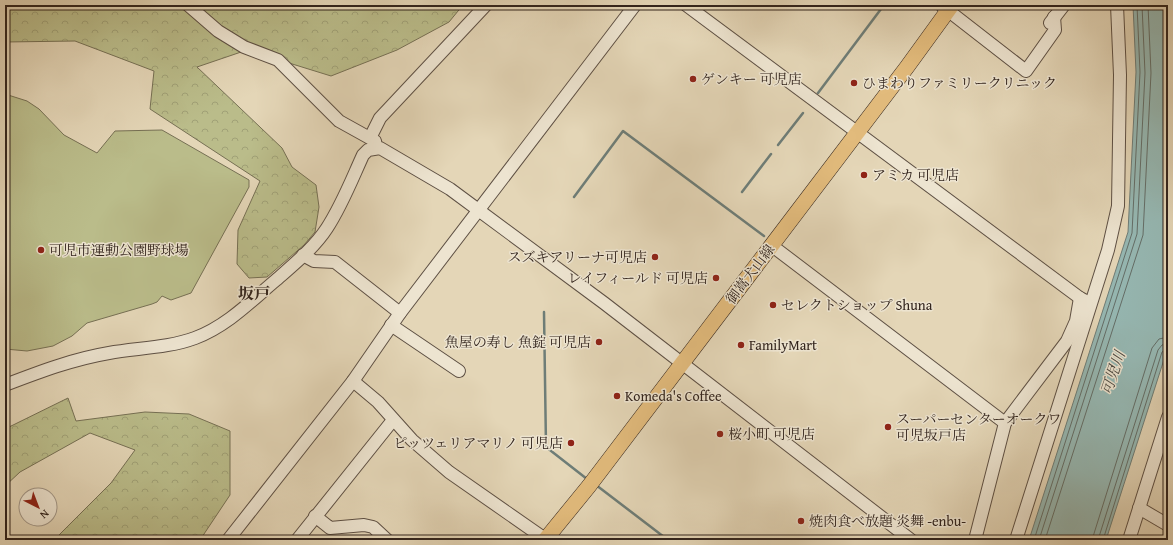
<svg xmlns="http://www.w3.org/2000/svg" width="1173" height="545" viewBox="0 0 1173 545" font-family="'Gentium Book Plus','Noto Serif JP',serif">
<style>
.green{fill:#babc8a;stroke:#767054}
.forest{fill:url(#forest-crowns);stroke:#767054}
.water{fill:#96b8b3;stroke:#6e7d77}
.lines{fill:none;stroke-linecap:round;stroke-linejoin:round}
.shore{stroke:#646e68;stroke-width:1}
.stream{stroke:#6e7d77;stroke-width:2.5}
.minor-casing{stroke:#5e5044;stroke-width:14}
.major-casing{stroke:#32241d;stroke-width:16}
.minor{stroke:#ede4d0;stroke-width:12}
.major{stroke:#e2bb7c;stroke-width:15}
.poi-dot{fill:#8f2418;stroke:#ede4d0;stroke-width:1.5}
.labels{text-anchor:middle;stroke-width:3;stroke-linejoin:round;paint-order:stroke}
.poi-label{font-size:14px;fill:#32241d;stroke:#ede4d0;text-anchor:start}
.street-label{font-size:14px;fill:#32241d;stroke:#ede4d0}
.water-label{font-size:15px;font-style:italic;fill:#4b4942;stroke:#ede4d0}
.quarter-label{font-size:16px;font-weight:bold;fill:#32241d;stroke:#ede4d0}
</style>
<defs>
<pattern id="forest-crowns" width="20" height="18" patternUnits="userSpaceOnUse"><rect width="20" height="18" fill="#babc8a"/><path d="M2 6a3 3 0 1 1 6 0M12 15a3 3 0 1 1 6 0" fill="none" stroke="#a0a177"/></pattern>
</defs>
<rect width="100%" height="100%" fill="#e4d6b7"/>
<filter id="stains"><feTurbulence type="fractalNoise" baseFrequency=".005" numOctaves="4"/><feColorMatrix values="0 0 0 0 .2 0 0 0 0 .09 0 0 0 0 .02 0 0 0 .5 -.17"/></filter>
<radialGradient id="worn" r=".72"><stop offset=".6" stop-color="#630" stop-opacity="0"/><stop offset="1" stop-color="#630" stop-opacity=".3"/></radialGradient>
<!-- green -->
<path class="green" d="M5,94L27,101L39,109L64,135L97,153L115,131L162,130L249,180V187L191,293L171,300L162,296L157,302L152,304L87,323L72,336L53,346L27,351L5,349Z"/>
<!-- forest -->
<g class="forest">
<path d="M5,5H463L449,22L397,50L331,76L247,50L197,67L282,148L292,167L316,185L319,207L315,232L304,245L267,277L249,278L237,264L238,230L260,181L150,109L154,71L75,41L5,42Z"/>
<path d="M68,398L76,421L145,412L189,414L230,431V495L200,540H54L111,483L135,450L90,433L20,472L5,486V429Z"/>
</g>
<!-- water -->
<path class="water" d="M1133,5H1168V347L1106,540H1029L1128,232L1136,72Z"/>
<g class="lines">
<!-- shore -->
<g class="shore">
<path d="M1034,540L1132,233L1140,72L1137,5"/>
<path d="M1039,540L1137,234L1145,73L1142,5"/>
<path d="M1045,540L1143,235L1151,73L1148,5"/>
<path d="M1092,540L1152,348L1159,339L1168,337"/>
<path d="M1098,540L1158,350L1162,345L1168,343"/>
<path d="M1103,540L1162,352L1168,348"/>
</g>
<!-- stream -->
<g class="stream">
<path d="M818,93L884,5"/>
<path d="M778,145L803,113"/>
<path d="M742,192L771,154"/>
<path d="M574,197L623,131L764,236"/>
<path d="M544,312L546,447L587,479"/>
<path d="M596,485L668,540"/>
</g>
<defs>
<g id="minor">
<path d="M188,5L218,31L244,47L278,60L339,121L375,141L376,147"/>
<path d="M686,5L1080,298L1090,303"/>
<path d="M941,5L1026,71L1055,30L1054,17"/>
<path d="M1050,23L1064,5"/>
<path d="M370,138L380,118L486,5"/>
<path d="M771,245L1005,423"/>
<path d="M303,255L314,261L335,262L400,313"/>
<path d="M391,325L459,371"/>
<path d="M353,381L378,402L412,440L449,472L545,539"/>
<path d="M5,385C39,372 73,359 109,353C137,348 168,348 195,338C227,326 251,301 276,280C294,264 314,248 327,228C342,205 352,179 363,155L368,150L380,148L450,189L604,303L911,540"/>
<path d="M1139,508L1168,525"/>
<path d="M315,516L330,528L364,525L373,527L387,540"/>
<path d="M228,540L353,381L400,313L635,5"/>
<path d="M297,540L393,420"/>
<path d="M975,540L1005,423L1067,341L1076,321L1080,298"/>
<path d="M1016,540L1108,250L1118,206L1120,75L1117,5"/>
<path d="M1129,540L1168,417"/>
</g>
<path id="major" d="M545,540L589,486L907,67L952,5"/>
</defs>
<!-- minor casing -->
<use href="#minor" class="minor-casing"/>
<!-- major casing -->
<use href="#major" class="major-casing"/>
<!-- minor -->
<use href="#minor" class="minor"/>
<!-- major -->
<use href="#major" class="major"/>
</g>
<!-- markers -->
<g class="poi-dot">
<circle cx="693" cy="79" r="4"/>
<circle cx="854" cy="83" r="4"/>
<circle cx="864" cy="175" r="4"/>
<circle cx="41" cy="250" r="4"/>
<circle cx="655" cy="257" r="4"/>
<circle cx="716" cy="278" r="4"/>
<circle cx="773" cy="305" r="4"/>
<circle cx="599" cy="342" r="4"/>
<circle cx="741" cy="345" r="4"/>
<circle cx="617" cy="396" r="4"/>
<circle cx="888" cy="427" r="4"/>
<circle cx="720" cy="434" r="4"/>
<circle cx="571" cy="443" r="4"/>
<circle cx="801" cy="521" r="4"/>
</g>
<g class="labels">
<!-- poi labels -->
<g class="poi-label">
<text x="701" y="84">ゲンキー 可児店</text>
<text x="862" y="88">ひまわりファミリークリニック</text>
<text x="872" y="180">アミカ 可児店</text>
<text x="49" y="255">可児市運動公園野球場</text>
<text x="647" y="262" text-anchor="end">スズキアリーナ可児店</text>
<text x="708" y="283" text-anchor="end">レイフィールド 可児店</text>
<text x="781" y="310">セレクトショップ Shuna</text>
<text x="591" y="347" text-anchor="end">魚屋の寿し 魚錠 可児店</text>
<text x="749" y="350">FamilyMart</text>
<text x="625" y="401">Komeda's Coffee</text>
<text x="896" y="424">スーパーセンターオークワ<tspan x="896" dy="16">可児坂戸店</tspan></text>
<text x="728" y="439">桜小町 可児店</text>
<text x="563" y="448" text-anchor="end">ピッツェリアマリノ 可児店</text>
<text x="809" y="526">焼肉食べ放題 炎舞 ‐enbu‐</text>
</g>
<!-- street labels -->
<g class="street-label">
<text transform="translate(750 274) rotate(-53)" y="5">御嵩犬山線</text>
</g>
<!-- water labels -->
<g class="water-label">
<text transform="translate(1113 373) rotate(-71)" y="5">可児川</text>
</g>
<!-- quarter labels -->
<g class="quarter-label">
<text x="254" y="299">坂戸</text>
</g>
</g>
<!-- margin -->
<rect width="1173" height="545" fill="none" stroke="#e4d6b7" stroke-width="20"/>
<rect x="6" y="6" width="1161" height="533" fill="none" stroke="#32241d" stroke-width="2"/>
<rect x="10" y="10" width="1153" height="525" fill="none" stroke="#32241d"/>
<!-- north arrow -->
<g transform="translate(38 507) rotate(138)"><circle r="19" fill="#ede4d0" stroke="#a29788"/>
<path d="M0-3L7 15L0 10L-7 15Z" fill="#8f2418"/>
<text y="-6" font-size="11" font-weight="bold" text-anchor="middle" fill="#32241d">N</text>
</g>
<rect width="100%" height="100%" filter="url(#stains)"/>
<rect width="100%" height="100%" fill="url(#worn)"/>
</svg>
